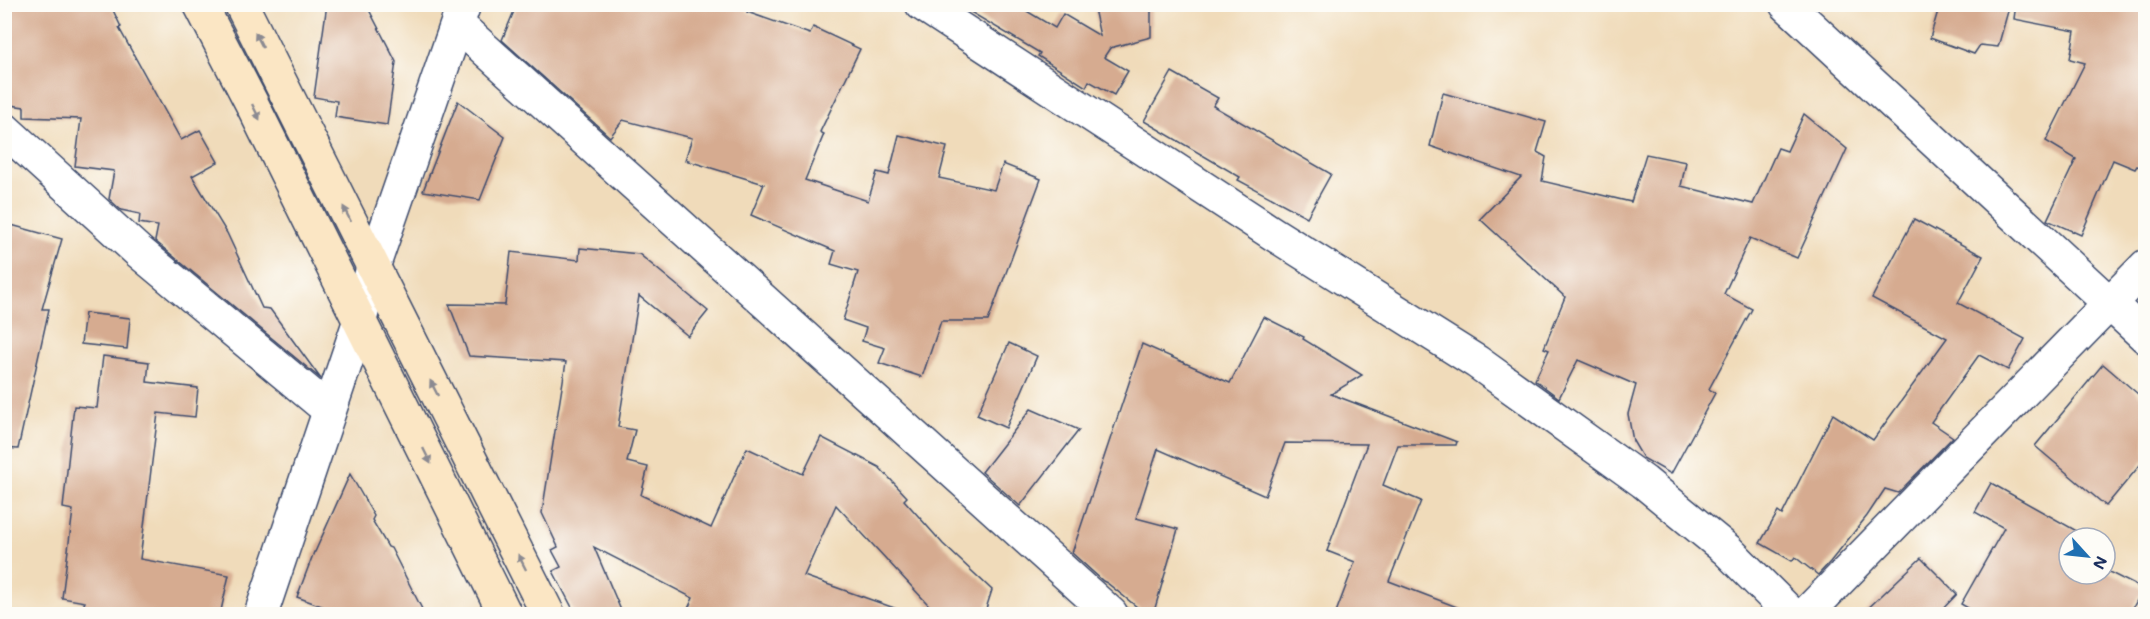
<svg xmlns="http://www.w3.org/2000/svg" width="2150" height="619" viewBox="0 0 2150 619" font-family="Mali,sans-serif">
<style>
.building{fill:#d6ab90}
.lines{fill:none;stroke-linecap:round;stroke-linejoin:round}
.street-casing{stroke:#3b496c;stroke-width:36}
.secondary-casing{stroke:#3b496c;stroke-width:36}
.street{stroke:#fff;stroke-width:33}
.secondary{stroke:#fbe6c4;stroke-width:33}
.oneway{fill:#8b8a91}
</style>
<rect width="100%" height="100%" fill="#fdfcf7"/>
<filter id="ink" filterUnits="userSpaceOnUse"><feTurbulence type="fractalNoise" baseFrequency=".0167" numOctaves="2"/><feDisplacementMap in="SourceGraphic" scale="12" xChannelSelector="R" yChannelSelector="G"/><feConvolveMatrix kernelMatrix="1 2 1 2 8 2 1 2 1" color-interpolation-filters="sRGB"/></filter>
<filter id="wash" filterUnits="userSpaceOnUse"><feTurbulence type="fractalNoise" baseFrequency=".008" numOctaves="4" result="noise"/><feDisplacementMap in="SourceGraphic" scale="24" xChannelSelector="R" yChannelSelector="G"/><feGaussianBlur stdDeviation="1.35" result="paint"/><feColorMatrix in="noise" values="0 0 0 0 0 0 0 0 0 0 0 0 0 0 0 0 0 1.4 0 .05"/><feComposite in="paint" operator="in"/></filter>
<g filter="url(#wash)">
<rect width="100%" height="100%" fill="#f0dbba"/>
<g id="blocks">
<!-- building -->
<g class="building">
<path d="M4,4H110L121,27L119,28L181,140L200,130L218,162L192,176L227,233L262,308L270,309L321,379L155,241L158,226L139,223L140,214L121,210L109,199L114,171L75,166L81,119L24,117V107L4,104Z"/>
<path d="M327,4H366L396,62L387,125L335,117L337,101L314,97Z"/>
<path d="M517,4H752L747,12L810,34L813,27L860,49L820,132L824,134L805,180L868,201L877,172L889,175L899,135L947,147L939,178L994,190L1003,164L1041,179L988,321H941L922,377L879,363L885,348L862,341L866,328L843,320L858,272L831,264L835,251L751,215L764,184L685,160L692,138L623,120L610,137L502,40Z"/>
<path d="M957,4H1015L1055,28L1063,14L1100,36L1093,4H1151V37L1110,48L1104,57L1128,71L1114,95L1089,81L1086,87L1038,56L1040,53Z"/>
<path d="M1940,4H2010L1998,47L1980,45L1974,54L1930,38Z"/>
<path d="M2016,4H2145V169L2137,166L2135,169L2113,160L2081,235L2047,220L2076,159L2046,141L2085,63L2070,59L2075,31L2014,19Z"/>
<path d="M1172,72L1218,98L1213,106L1331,174L1307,217L1238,180L1240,177L1144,121Z"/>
<path d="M1443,93L1546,122L1537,152L1546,157L1542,181L1631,202L1646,154L1686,162L1681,186L1753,204L1778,148L1787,151L1804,114L1847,149L1797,258L1750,238L1724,294L1752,309L1709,389L1715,393L1671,474L1643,458L1633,441L1628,414L1636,385L1578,360L1559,398L1535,380L1549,350L1544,348L1565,297L1480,219L1521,177L1430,146Z"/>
<path d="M458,101L505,137L480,200L423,191Z"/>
<path d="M1914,219L1983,256L1958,303L2025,339L2008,370L1979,355L1931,422L1953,437L1898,493L1885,489L1867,516L1830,562L1818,575L1795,557L1792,561L1760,543L1778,512L1782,515L1833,414L1873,440L1947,338L1872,298Z"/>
<path d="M4,223L62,239L42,309H49L18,449L4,448Z"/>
<path d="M580,248L639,254L708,311L688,336L639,296L618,427L635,430L627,462L648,467L641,495L711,528L747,448L803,474L821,437L879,467L907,497L904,500L943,544L992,590L984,615H938L836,505L804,576L900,610L899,615H685L693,598L594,547L623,615H576L553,571L561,567L552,550L558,547L542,513L566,362L469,356L449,304L505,305L511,252L579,260Z"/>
<path d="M85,313L130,318L127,349L81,344Z"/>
<path d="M1264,317L1304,337L1303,339L1362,375L1331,394L1457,442L1456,445H1398L1383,485L1421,501L1389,581L1470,612V615H1335L1355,562L1327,551L1367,444L1285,443L1265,496L1158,449L1136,518L1178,529L1153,615H1147L1107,583L1103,581L1072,553L1142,344L1230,383Z"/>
<path d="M1009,343L1037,356L1006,428L977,415Z"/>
<path d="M103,356L149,362L147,382L198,388L195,417L158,413L140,559L229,575L220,615H79L85,602L62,598L73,510L63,508L74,406L97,408Z"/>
<path d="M2103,364L2145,400V459L2106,506L2035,446Z"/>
<path d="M1031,409L1079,430L1020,506L982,472Z"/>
<path d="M350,474L374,516L372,520L388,547L391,548L425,615H346L297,597L314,552H315Z"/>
<path d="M1991,483L2082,534L2079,538H2069L2067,552L2069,553V574H2105V570L2143,589L2129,615H1980L1961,604L2004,528L1975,512Z"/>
<path d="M1921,558L1957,594L1937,615H1861Z"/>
</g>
</g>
</g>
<g filter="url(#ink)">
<use href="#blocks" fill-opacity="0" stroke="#3b496c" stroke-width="1.5"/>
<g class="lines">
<defs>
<g id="street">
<path d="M922,4L1272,233L1477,362L1644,482L1727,550L1791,614"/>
<path d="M1786,4L2146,337"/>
<path d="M458,25L1111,614"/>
<path d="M4,129L138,251L329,410"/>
<path d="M261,614L360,320L373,267L463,7"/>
<path d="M1806,614L2146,266"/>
</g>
<g id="secondary">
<path d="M200,4L251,102L505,614"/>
<path d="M241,4L548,614"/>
</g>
</defs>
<!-- street casing -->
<use href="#street" class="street-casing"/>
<!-- secondary casing -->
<use href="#secondary" class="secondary-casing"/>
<!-- street -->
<use href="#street" class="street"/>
<!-- secondary -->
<use href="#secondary" class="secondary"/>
</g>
<!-- one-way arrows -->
<defs><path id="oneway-solid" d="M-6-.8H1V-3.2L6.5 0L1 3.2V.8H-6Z" transform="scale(1.5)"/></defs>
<g class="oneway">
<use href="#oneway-solid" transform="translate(259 40) rotate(-117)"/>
<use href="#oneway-solid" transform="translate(256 112) rotate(64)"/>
<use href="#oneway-solid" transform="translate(347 214) rotate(-117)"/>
<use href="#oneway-solid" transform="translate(434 388) rotate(-117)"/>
<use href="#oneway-solid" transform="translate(427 456) rotate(64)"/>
<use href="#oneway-solid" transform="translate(522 562) rotate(-117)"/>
</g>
</g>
<!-- margin -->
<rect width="2150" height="619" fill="none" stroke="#fdfcf7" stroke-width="24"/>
<!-- north arrow -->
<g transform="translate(2087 556) rotate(117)"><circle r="28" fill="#fdfcf7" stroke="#a3aaba" stroke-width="1.5"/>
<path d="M0-4.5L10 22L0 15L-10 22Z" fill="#1f6fb2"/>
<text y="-9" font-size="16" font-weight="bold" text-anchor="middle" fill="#1b2f5e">N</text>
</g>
</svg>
